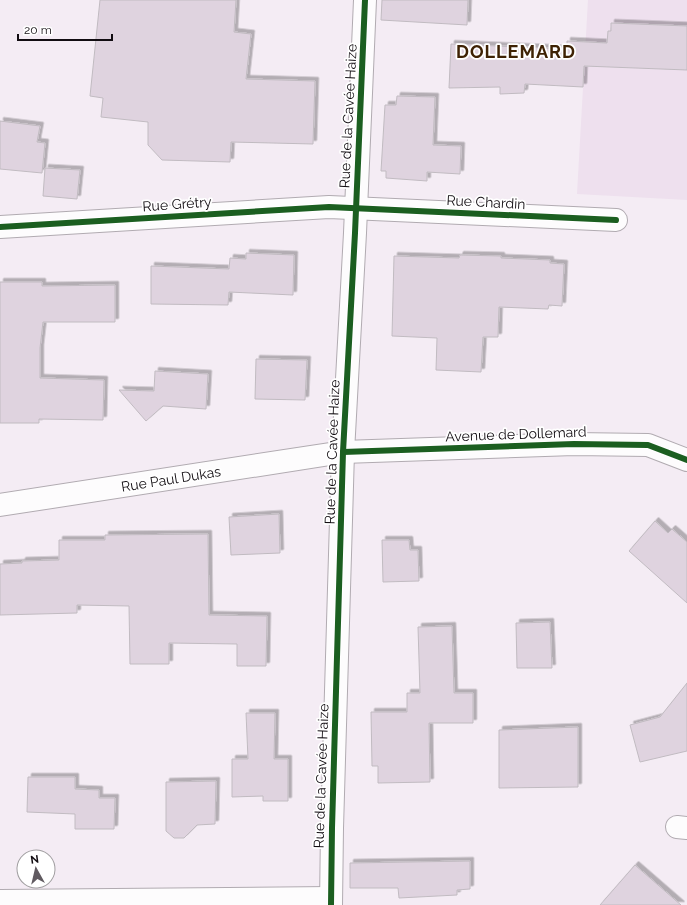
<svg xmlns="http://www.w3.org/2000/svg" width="687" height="905" viewBox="0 0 687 905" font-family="Raleway,sans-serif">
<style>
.built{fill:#eee0ee}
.building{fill:#dfd3df;stroke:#c1bbc1;filter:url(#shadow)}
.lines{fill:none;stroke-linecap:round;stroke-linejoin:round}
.minor-casing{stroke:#b1abb1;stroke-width:24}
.minor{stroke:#fdfcfd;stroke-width:22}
.cycleway-casing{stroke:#fff;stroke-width:8}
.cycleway{stroke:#1b5e20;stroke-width:6}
.labels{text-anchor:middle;stroke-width:3.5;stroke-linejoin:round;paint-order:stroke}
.street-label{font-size:14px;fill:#110c11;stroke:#fff}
.district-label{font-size:18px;font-weight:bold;letter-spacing:1px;fill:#3e2204;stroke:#fff}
</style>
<defs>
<filter id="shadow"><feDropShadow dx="3.5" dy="-3.5" stdDeviation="0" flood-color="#0004"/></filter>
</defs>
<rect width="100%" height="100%" fill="#f4ecf4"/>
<!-- built -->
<path class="built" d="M588,0H687V200L577,194Z"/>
<!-- building -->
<g class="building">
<path d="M100,0H236L234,32L251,34L246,79L315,81L313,144L231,142L230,162L162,160L148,145V122L101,117L103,98L90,96Z"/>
<path d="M382,0H468L467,25L381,20Z"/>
<path d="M611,23L687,26V70L584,66L583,87L525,84L524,93L500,94V87L449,88L451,44L567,49V41L607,43L608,31H611Z"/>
<path d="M397,96L435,97L433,145L461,146L460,174L427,172V181L386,178V171H381L385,105H396Z"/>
<path d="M0,121L40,126L37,142L45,143L42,173L0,169Z"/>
<path d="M45,168L80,170L77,199L43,196Z"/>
<path d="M246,253L294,255L293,295L229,292L228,305L151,304V266L229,269L230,258L246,259Z"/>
<path d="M460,255L501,256V258L550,260V263L564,264L562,306L549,305L548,309L499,307L498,337H483L481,372L436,370L437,338L392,336L394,256L459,258Z"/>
<path d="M0,282H42V286L115,285V322H43L40,348V378L104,380L103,420L39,419V423H0Z"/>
<path d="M256,359L307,360L305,400L255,399Z"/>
<path d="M155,371L208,374L206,409L163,406L146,421L119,390L154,391Z"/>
<path d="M279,514L280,553L231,555L229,517Z"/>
<path d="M655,521L668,533L672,529L687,542V603L629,551Z"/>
<path d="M208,534L209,615L267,616L266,666H237V644L169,643V664H130L129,606L77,605V613L0,615V564L22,563V561L59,560V540H105V535Z"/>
<path d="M382,540H409L410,550H418L419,581L383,582Z"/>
<path d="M550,622L552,668H517L516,623Z"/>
<path d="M452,626L454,693H473V723H429L430,782L378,783V766H372L371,712H407V693H420L418,627Z"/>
<path d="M687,683V751L640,762L630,725L660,717Z"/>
<path d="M246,713H275L274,759H288V801H263V796L232,797V759H248Z"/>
<path d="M578,727V787L499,788V730Z"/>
<path d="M28,777H75V789L99,790V798H115L114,829H75V814L27,812Z"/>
<path d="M216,781L215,824L197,825L184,838H174L166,831V782Z"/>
<path d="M470,861V889L457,890V895L399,898L398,888H350V863Z"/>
<path d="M635,865L681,905H600Z"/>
</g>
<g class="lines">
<defs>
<g id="minor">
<path d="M0,227L329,207L616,220"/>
<path d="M0,505L343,452L574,444L648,445L687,460"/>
<path d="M677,827L687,828"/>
<path d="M0,901L331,898"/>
<path d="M331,905L332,828L343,452L355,233L365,0"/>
</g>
</defs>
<!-- minor casing -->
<use href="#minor" class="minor-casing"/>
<!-- minor -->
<use href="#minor" class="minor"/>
<defs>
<g id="cycleway">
<path d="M0,227L329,207L616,220"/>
<path d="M343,452L574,444L648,445L687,460"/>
<path d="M331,905L332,828L343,452L355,233L365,0"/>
</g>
</defs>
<!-- cycleway casing -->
<use href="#cycleway" class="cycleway-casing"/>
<!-- cycleway -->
<use href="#cycleway" class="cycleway"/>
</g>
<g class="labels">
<!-- street labels -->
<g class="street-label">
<text transform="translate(348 116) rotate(-87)" y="5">Rue de la Cavée Haize</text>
<text transform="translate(486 202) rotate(3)" y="5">Rue Chardin</text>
<text transform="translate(177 204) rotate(-4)" y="5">Rue Grétry</text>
<text transform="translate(516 434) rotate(-2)" y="5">Avenue de Dollemard</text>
<text transform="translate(332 452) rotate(-88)" y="5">Rue de la Cavée Haize</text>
<text transform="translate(171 479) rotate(-9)" y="5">Rue Paul Dukas</text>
<text transform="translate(321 776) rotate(-88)" y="5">Rue de la Cavée Haize</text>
</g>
<!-- district labels -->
<g class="district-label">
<text x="516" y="58">DOLLEMARD</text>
</g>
</g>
<!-- north arrow -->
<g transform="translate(36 869) rotate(352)"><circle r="19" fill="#ffffff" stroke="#a09ea0"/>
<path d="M0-3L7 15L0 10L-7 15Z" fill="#605a60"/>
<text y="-6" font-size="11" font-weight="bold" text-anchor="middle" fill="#110c11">N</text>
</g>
<!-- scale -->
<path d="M18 34v6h94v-6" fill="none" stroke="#110c11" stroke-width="2"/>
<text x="24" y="34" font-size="12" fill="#110c11" stroke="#ffffff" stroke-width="3" paint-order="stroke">20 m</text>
</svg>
